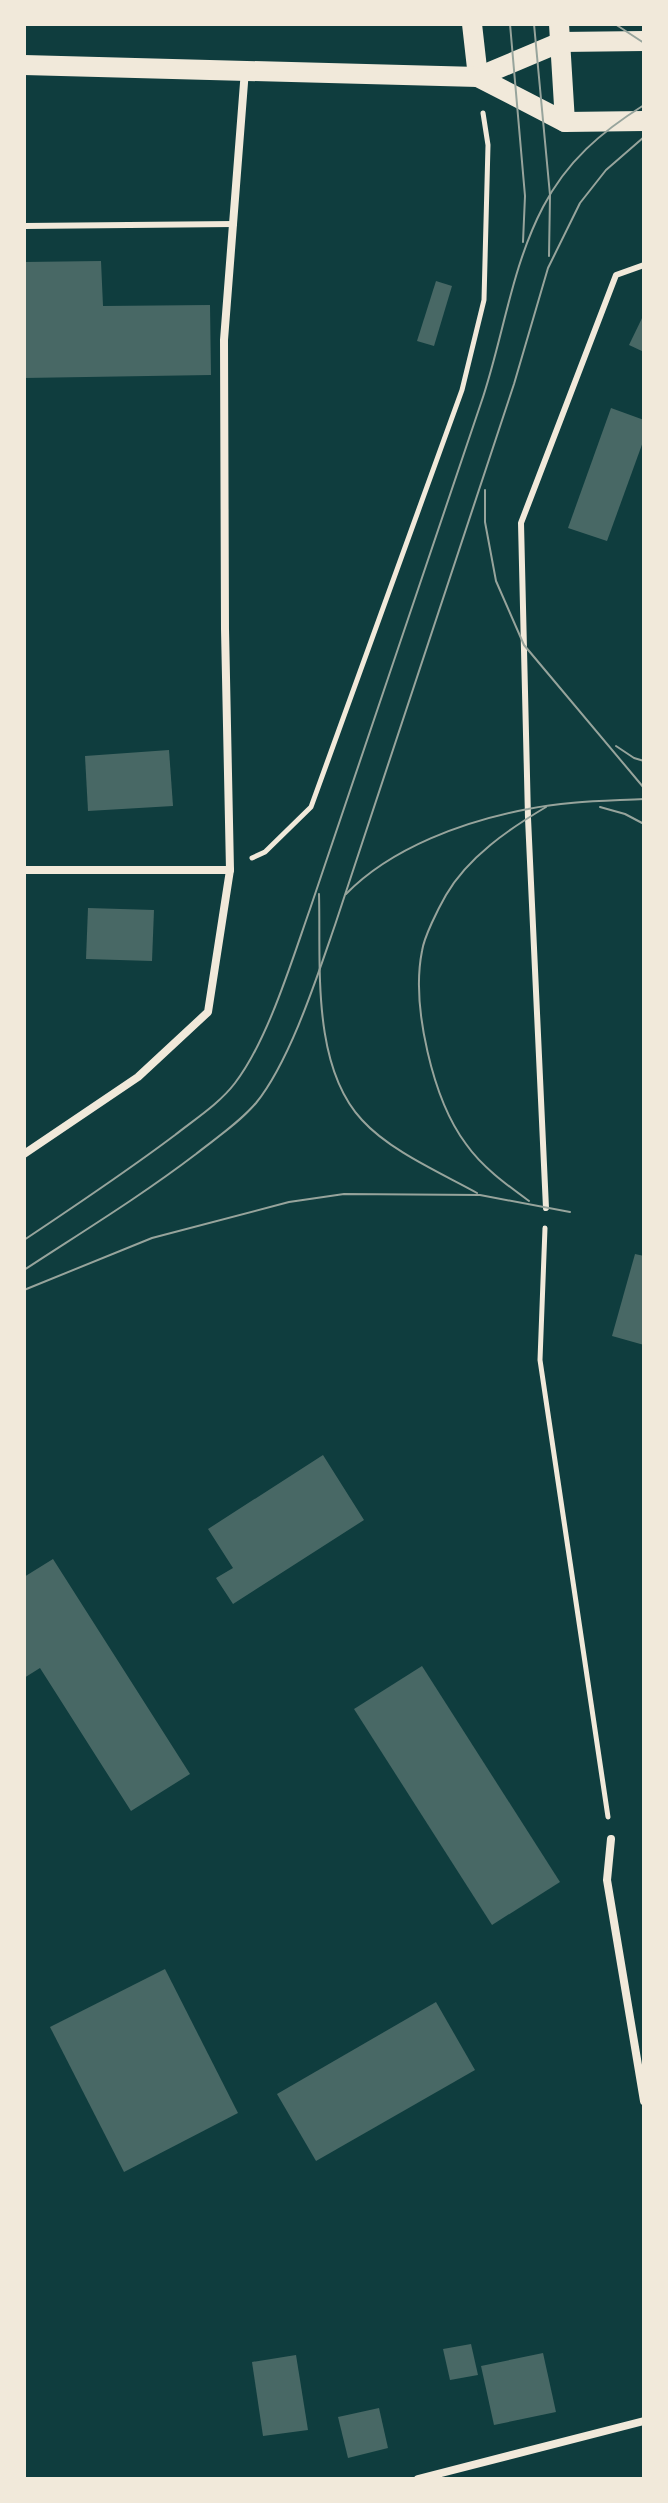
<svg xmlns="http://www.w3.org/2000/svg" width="668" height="2503" viewBox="0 0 668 2503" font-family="'Fira Sans Condensed',sans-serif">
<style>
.building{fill:#486865}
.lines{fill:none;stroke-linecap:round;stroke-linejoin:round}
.path{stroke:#f1e9da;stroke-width:5}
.service{stroke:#f1e9da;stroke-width:6}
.minor{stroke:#f1e9da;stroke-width:8}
.primary{stroke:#f1e9da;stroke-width:20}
.tram{stroke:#97a49c;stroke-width:2}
</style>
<rect width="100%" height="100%" fill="#0f3d3e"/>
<!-- building -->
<g class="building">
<path d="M101,261L103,306L210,305L211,375L24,378V262Z"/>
<path d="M436,281L452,286L434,346L417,341Z"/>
<path d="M644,314V352L629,345Z"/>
<path d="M611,408L644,420V439L607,541L568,528Z"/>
<path d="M169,750L173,806L88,811L85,756Z"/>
<path d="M88,908L154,910L152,961L86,959Z"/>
<path d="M635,1254L644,1256V1345L612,1336Z"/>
<path d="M323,1455L364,1520L233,1604L216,1578L233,1568L208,1529Z"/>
<path d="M53,1559L190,1774L131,1811L40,1668L24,1678V1577Z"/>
<path d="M422,1666L560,1882L492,1925L354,1709Z"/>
<path d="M165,1969L238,2113L124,2172L50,2027Z"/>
<path d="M436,2002L475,2070L316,2161L277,2094Z"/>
<path d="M471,2344L478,2375L450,2380L443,2349Z"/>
<path d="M543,2353L556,2412L494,2425L481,2366Z"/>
<path d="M296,2355L308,2430L263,2436L252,2362Z"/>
<path d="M379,2408L388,2448L348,2458L338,2417Z"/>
</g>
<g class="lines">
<!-- path -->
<g class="path">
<path d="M252,858L265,852L311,807L462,390L484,300L488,145L483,113"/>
<path d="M545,1228L540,1360L608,1817"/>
</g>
<!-- service -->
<g class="service">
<path d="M24,226L234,224"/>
<path d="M546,1208L528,818L521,523L616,275L644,265"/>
</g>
<!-- minor -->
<g class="minor">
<path d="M24,870H230"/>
<path d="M24,1154L138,1077L208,1012L230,870L225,629L224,340L245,70"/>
<path d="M611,1839L607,1880L644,2101"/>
<path d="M418,2479L644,2421"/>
</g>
<!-- primary -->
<g class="primary">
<path d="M472,24L478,77"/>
<path d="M559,24L565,122"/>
<path d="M24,65L478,77L561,42L644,41"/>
<path d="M478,77L565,122L644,121"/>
</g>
<!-- tram -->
<g class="tram">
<path d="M510,24L525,196L523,242"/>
<path d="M534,24L550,195L549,256"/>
<path d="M615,24L644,43"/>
<path d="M485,490V522L496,581L524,645L644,788"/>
<path d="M616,746L634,758L644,761"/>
<path d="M600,807L625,814L644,824"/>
<path d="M319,894C321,964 311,1065 362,1120C390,1151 441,1173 477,1193"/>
<path d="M346,894C392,847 465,821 528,809C565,801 606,801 644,799"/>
<path d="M529,1201C507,1185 482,1167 466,1144C433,1100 411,1006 422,951C424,937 438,909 446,895C468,857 509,829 546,807"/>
<path d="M24,1240C75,1206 126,1172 175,1135C195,1119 219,1104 235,1083C268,1040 292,960 310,909C367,740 424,572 481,403C503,339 511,268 543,207C567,161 601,132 644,105"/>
<path d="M24,1270C82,1232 141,1196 196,1154C216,1138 239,1123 256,1103C290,1061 317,977 335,925L514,384L548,268L580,203L606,170L644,137"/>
<path d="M24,1290L152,1238L289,1202L344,1194L480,1195L570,1212"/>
</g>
</g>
<!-- border -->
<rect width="668" height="2503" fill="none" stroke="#f1e9da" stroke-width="52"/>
</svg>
